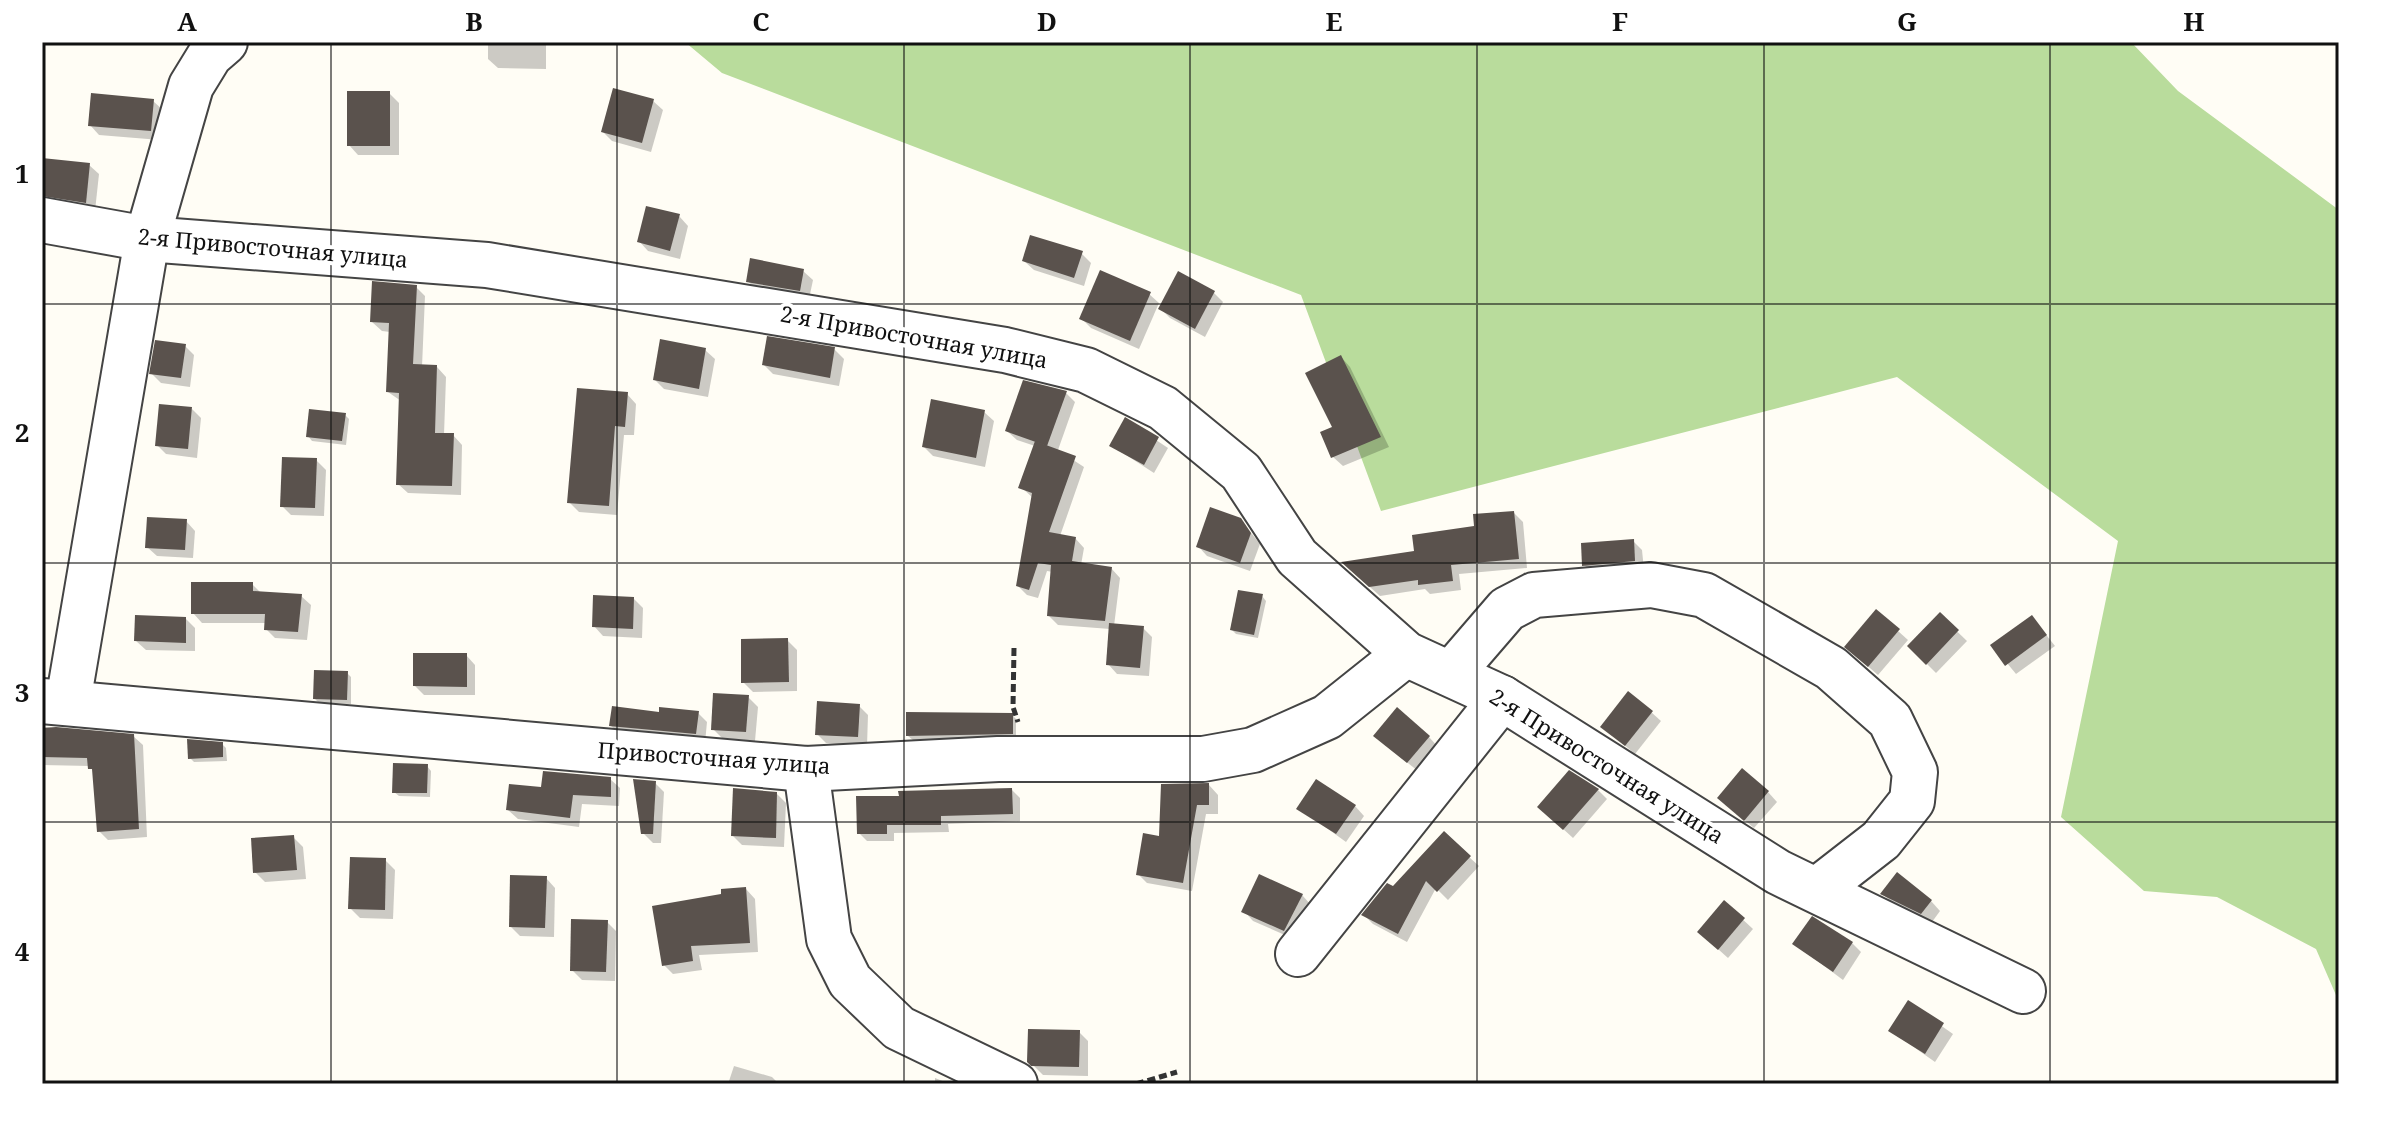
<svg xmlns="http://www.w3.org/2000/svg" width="2381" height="1126" viewBox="0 0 2381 1126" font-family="'Noto Serif',serif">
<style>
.forest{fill:#b9dc9c}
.shadow{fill:#0003}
.building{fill:#5a524d}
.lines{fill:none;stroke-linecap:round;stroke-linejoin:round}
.minor-casing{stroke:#444;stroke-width:48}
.path{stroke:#333;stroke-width:5;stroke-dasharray:8 4;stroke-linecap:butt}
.minor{stroke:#fff;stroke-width:44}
.grid{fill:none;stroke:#111;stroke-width:2;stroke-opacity:0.55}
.labels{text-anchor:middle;stroke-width:8;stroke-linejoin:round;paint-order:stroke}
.street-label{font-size:22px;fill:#111;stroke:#fff}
.neatline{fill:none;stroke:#111;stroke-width:3}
.grid-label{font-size:26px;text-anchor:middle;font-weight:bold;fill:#111}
</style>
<rect width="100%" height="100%" fill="#fffdf5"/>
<!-- forest -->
<path class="forest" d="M685,42H2131L2178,91L2339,210V1002L2316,949L2217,897L2144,891L2061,817L2118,541L1897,377L1381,511L1301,295L722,73Z"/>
<!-- shadow -->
<g class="shadow">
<path d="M488,42H546V69L498,68L488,59Z"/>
<path d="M389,93L399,103V155H358L349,145Z"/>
<path d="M153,101L163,110L160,140L99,135L90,125Z"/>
<path d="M653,101L663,110L651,152L612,141L603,132Z"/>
<path d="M42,160L89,165L99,174L95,211L42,205Z"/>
<path d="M679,216L688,226L680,259L648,251L639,241Z"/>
<path d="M1081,253L1091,263L1084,286L1034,270L1024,261Z"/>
<path d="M803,271L813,280L809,299L757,291L748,281Z"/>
<path d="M416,287L425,296L422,367H437L446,377L444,435H453L462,445L461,495L408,493L398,484L401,401L388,392L390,332L382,331L372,322Z"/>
<path d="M1214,293L1223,302L1205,337L1170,318L1161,309Z"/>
<path d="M1149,294L1159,303L1139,349L1091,328L1082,319Z"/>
<path d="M185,346L194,355L190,387L161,383L151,373Z"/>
<path d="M834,349L844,359L839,386L773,374L764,365Z"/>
<path d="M705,350L715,359L708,397L664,389L655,380Z"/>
<path d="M1341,357L1350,367L1389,447L1343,466L1333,457Z"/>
<path d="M1066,393L1075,402L1058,450L1084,467L1060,536L1075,538L1084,548L1081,565L1111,568L1120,578L1114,626L1143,628L1152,637L1149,676L1117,674L1108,664L1110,629L1058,625L1049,616L1053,572L1047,571L1038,598L1027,595L1018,586L1033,498L1021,487L1035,446L1017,440L1007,431Z"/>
<path d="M627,394L636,404L634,435H624L617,515L579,512L569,502Z"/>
<path d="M192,409L201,418L197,458L166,454L157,445Z"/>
<path d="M984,412L994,421L985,467L933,456L924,447Z"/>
<path d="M345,415L349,419L346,445L312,441L308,436Z"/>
<path d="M1126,420L1168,448L1154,473L1112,446Z"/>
<path d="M316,460L326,470L324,516L291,515L282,506Z"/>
<path d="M1514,513L1523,522L1527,568L1459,574L1461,590L1430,594L1425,589L1380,596L1353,572L1416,553Z"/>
<path d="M1240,519L1260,544L1250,571L1207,556L1198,546Z"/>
<path d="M186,521L195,531L193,558L157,556L147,547Z"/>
<path d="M1633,541L1642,550L1644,570L1594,574L1584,565Z"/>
<path d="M252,584L262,594L301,596L311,605L307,640L275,638L266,629V623H202L193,613Z"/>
<path d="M1262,596L1266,601L1258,638L1236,634L1232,630Z"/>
<path d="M634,599L643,608L642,638L603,636L594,626Z"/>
<path d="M1940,615L1967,641L1936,673L1909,646Z"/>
<path d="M2032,617L2055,646L2016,674L1993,646Z"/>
<path d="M186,619L195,628V651L146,650L136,641Z"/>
<path d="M1898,631L1908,640L1878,675L1856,656Z"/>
<path d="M787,640L797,650V691L753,692L743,682Z"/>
<path d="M466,655L475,665V695H424L415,686Z"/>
<path d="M347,673L351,677V704L319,703L315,699Z"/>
<path d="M748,697L758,707L755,741L722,738L713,729Z"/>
<path d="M859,706L868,715L867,746L826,743L817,734Z"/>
<path d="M1651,712L1661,721L1635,754L1602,726Z"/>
<path d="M698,713L707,722L705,743L621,735L611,726L661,714Z"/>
<path d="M1012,715L1016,719V737L913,740L908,736Z"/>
<path d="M42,727L133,736L143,745L147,837L108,840L99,831L94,772L90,766L42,765Z"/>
<path d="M1429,737L1438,747L1418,771L1385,745Z"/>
<path d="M222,744L226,748L227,761L194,762L190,758Z"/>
<path d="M427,766L431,771L430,797L399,796L394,792Z"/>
<path d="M610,779L620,788L619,806L582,804L579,827L518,819L508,810L543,790Z"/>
<path d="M655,783L664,792L661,843H653L643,833Z"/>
<path d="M1209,785L1218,795V814H1206L1192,891L1147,883L1138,874L1161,838Z"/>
<path d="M1012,790L1020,798V821L948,824L949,832L894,833V841H867L859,833L901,798Z"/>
<path d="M1598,790L1607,799L1573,838L1549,816Z"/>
<path d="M1768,792L1777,802L1754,828L1729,807Z"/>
<path d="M776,793L786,803L784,847L742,845L733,836Z"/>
<path d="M1355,806L1364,816L1346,842L1299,808Z"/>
<path d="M293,837L303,847L306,879L265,882L255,872Z"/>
<path d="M1469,857L1479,866L1448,900L1436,888L1407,942L1373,924L1364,915L1394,888Z"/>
<path d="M385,860L395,870L393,919L360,918L350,908Z"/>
<path d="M546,878L555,888L554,937L520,936L511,927Z"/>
<path d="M746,889L755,899L758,952L699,955L702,970L673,974L664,965Z"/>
<path d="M1883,894L1931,901L1940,911L1932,922L1892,903Z"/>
<path d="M1302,895L1311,905L1294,939L1253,921L1244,911Z"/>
<path d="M1725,903L1753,929L1728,958L1709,941Z"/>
<path d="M607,922L616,931L615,981L582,980L572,970Z"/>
<path d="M1852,943L1861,952L1843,980L1795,944Z"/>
<path d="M1909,1003L1953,1034L1935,1062L1891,1031Z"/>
<path d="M1079,1032L1088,1041V1076L1043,1075L1029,1061Z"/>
<path d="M734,1066L772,1077L779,1084H728Z"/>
<path d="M935,1078L950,1084H935Z"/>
</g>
<!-- building -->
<g class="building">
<path d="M613,88L654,99L642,143L601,132Z"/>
<rect x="347" y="91" width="43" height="55"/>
<path d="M91,93L154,99L151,131L88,126Z"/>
<path d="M42,158L90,163L86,203L42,196Z"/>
<path d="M646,206L680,214L670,251L637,242Z"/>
<path d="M1030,235L1083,251L1074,278L1022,261Z"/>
<path d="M750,258L804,269L800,291L746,282Z"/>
<path d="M1100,270L1151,292L1130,341L1079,319Z"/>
<path d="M1178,271L1215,291L1195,329L1158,309Z"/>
<path d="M372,281L417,285L413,364L437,365L435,433H454L452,486L396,485L399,393L386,392L389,323L370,322Z"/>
<path d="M767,336L835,347L830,378L762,365Z"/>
<path d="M660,339L706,348L699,389L653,380Z"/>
<path d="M155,340L186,344L181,378L149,374Z"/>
<path d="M1341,355L1381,437L1331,458L1320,432L1332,427L1305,373Z"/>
<path d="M1023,380L1067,391L1047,446L1005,431Z"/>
<path d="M577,388L628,392L625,427L615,426L609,506L567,503Z"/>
<path d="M931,399L985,410L976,458L922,447Z"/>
<path d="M159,404L192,407L188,449L155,446Z"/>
<path d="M309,409L346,413L342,441L306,437Z"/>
<path d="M1125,417L1159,437L1144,465L1109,446Z"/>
<path d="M1035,441L1076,456L1049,532L1076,537L1072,561L1112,567L1105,621L1047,616L1051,565L1038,563L1029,590L1016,586L1032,493L1018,488Z"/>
<path d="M282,457L317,458L315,508L280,507Z"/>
<path d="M1210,507L1241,518L1251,533L1240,563L1196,547Z"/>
<path d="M1514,511L1519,559L1451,565L1453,581L1418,585V580L1369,587L1341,562L1414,551L1412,535L1474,526L1473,514Z"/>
<path d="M147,517L187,519L185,550L145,548Z"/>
<path d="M1634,539L1635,561L1582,566L1581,543Z"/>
<path d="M191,582H253V591L302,594L298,632L264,630L265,614H191Z"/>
<path d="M1238,590L1263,594L1254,635L1230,630Z"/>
<path d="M593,595L634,597L633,629L592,627Z"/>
<path d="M1876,609L1900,629L1868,667L1844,647Z"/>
<path d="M1940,612L1959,630L1926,665L1907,646Z"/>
<path d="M135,615L186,617V643L134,641Z"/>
<path d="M2032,615L2047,635L2005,666L1990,645Z"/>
<path d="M1109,623L1144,626L1140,668L1106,665Z"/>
<path d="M788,638L789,682L741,683V639Z"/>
<path d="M413,653H467V687L413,686Z"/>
<path d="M314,670L348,671L347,700L313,699Z"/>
<path d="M1628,691L1653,711L1625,746L1600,727Z"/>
<path d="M713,693L749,695L746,732L711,730Z"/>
<path d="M817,701L860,704L858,737L815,735Z"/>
<path d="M612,706L659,712V707L699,711L696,734L609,726Z"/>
<path d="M1397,707L1430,736L1407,763L1373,736Z"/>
<path d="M906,712L1013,713V734L906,736Z"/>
<path d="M56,727L134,734L139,829L97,832L92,769H88L87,758L42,757V728Z"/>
<path d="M187,739L223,742V757L188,759Z"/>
<path d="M393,763L428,764L427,793H392Z"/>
<path d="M1742,768L1769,791L1744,821L1717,798Z"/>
<path d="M1569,770L1599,789L1563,830L1537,807Z"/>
<path d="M543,771L611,777V797L573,795L570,818L506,810L509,784L541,787Z"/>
<path d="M633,779L656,781L653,834H641Z"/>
<path d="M1316,779L1356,805L1336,834L1296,809Z"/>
<path d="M1209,783V805H1197L1183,883L1136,875L1143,833L1159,836L1161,784Z"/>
<path d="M733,788L777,792L776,838L731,836Z"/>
<path d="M1012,788L1013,814L941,816V825H887V834H857L856,796H899L898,791Z"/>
<path d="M1444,831L1471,856L1437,892L1426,881L1398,934L1361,915L1387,883L1393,886Z"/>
<path d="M294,835L297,870L253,873L251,838Z"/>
<path d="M350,857L386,858L385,910L348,909Z"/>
<path d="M1897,872L1932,900L1921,914L1880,894Z"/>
<path d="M1259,874L1303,894L1284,931L1241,912Z"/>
<path d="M510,875L547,876L545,928L509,927Z"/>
<path d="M746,887L750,943L691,946L693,961L662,966L652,906L721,894V889Z"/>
<path d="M1724,900L1745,918L1718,950L1697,932Z"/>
<path d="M1812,916L1853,942L1833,972L1792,944Z"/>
<path d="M571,919L608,920L606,972L570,971Z"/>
<path d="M1908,1000L1944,1023L1925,1054L1888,1031Z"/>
<path d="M1028,1029L1080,1030L1079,1067L1031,1066L1027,1062Z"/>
</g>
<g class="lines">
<defs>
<g id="minor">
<path d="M42,220L147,239L487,265L1005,350L1086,370L1163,408L1241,472L1297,557L1406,654L1502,698L1778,872L2023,991"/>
<path d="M1451,674L1507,609L1534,595L1651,585L1704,595L1831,668L1890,720L1915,772L1912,801L1881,840L1818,889"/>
<path d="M42,701L806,769L998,759H1203L1253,750L1327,717L1406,654"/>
<path d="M68,702L147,239L191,86L210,55L225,42"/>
<path d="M806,769L829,939L850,981L899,1028L1015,1084"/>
<path d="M1298,954L1502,698"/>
</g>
</defs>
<!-- minor casing -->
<use href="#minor" class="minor-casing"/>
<!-- path -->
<g class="path">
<path d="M1014,648L1013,707L1018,722"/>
<path d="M1136,1084L1177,1072"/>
</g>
<!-- minor -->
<use href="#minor" class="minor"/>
</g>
<!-- grid -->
<path class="grid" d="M331,42V1084M617,42V1084M904,42V1084M1190,42V1084M1477,42V1084M1764,42V1084M2050,42V1084M42,304H2339M42,563H2339M42,822H2339"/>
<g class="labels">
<!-- street labels -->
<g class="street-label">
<text transform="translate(273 248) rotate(5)" y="8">2-я Привосточная улица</text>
<text transform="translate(914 337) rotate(10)" y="8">2-я Привосточная улица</text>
<text transform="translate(714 758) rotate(4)" y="8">Привосточная улица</text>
<text transform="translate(1607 766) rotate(32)" y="8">2-я Привосточная улица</text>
</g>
</g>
<!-- border -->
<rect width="2381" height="1126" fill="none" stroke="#ffffff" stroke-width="88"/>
<rect x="44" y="44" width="2293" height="1038" class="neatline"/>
<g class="grid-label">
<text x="187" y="31">A</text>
<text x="474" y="31">B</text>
<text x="761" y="31">C</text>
<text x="1047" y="31">D</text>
<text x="1334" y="31">E</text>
<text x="1620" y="31">F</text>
<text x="1907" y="31">G</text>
<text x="2194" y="31">H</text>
<text x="22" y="183">1</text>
<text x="22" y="442">2</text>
<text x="22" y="702">3</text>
<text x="22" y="961">4</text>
</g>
</svg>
